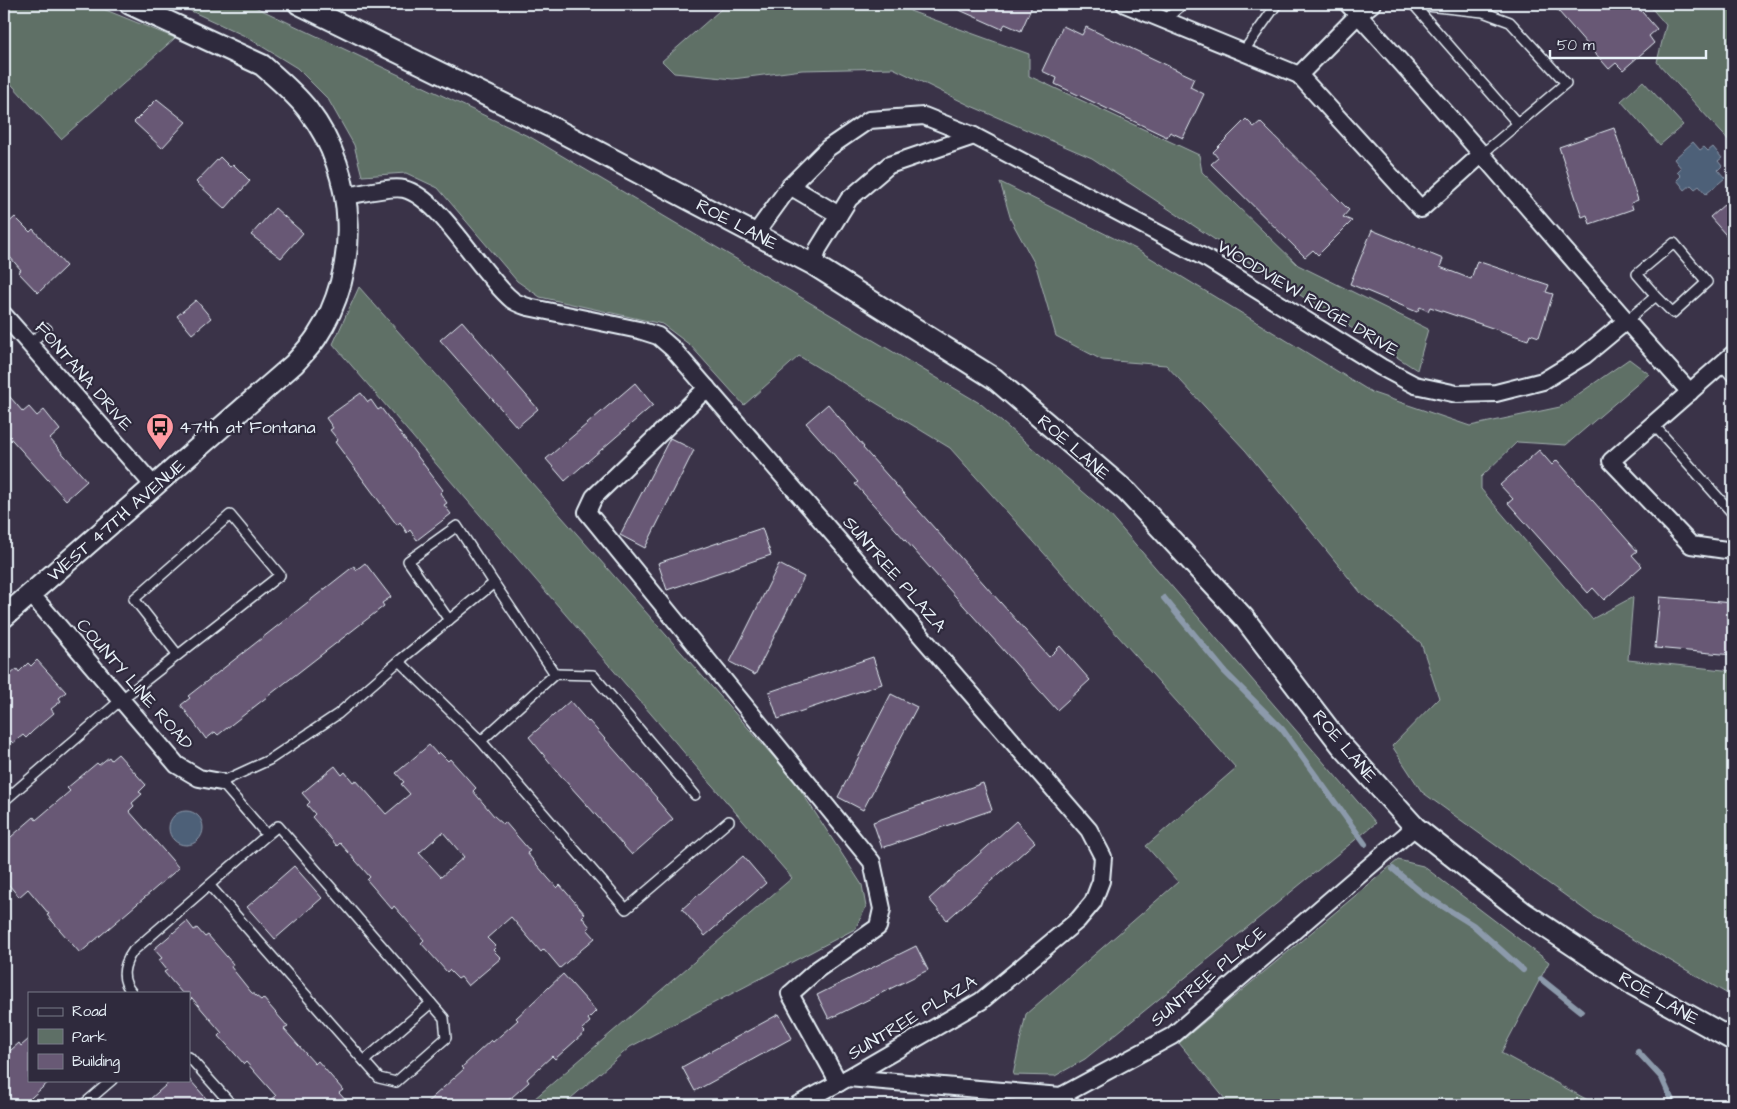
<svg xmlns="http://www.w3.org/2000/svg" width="1737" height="1109" viewBox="0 0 1737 1109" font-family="'Architects Daughter',sans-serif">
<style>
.green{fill:#5e6f66;stroke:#a3b0af}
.water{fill:#4e6078;stroke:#8c9aab}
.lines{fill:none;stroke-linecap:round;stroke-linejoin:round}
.stream{stroke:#8c9aab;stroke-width:6}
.building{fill:#685975;stroke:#e8f1f8;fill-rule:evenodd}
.service-casing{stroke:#e8f1f8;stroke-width:12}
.minor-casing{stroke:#e8f1f8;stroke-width:20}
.tertiary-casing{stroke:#e8f1f8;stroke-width:24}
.service{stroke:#2f2a3d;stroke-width:9}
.minor{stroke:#2f2a3d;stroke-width:16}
.tertiary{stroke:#2f2a3d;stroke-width:20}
.labels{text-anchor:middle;stroke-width:4.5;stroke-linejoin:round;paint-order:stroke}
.street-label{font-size:18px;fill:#e8f1f8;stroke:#2f2a3d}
.poi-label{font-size:18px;fill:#e8f1f8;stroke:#2f2a3d;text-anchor:start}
</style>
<rect width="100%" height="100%" fill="#3a3348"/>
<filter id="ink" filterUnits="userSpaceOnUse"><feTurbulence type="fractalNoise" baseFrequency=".02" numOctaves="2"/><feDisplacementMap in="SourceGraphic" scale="10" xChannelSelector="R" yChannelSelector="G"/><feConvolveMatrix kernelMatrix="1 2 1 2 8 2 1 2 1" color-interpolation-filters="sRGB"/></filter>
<g filter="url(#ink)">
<!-- green -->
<g class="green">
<path d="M4,4H91L175,38L61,139L4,76Z"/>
<path d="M176,4H249L532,138L981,404L1110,515L1376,823L1085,1059L1055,1076L1013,1075L1026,1014L1178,882L1146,846L1236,768L950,448L799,356L744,405L690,345L662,324L540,297L517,281L438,188L406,173L362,176L354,145L328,99L297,68L245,36Z"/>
<path d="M727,4H905L910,11L1029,54V76L1199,155L1202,172L1298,265L1428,329L1417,370L1250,263L1092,158L971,106L893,68L802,70L733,79L674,73L662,61Z"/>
<path d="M1648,4H1733V145L1657,62L1666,25Z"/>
<path d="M1643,81L1683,125L1660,145L1621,101Z"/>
<path d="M1000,182L1136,249L1373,393L1470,426L1560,407L1629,359L1649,374L1566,445L1517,442L1481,477V489L1592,619L1633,597L1628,660L1733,671V997L1595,917L1422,792L1392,746L1439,698L1421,643L1361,593L1246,451L1166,365L1102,360L1056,336L1036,266L1011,220Z"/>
<path d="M359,287L794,780L862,885L866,907L855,929L630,1047L563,1105H527L792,878L333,344Z"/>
<path d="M1398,860L1423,866L1549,962L1501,1053L1597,1105H1230L1179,1043Z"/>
</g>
<!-- water -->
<g class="water">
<path d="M1693,142L1700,150L1704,147L1708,151L1713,147L1722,158L1718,161L1722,166L1718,170L1725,178L1706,194L1699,186L1695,189L1691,185L1685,190L1677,180L1681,176L1677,172L1681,168L1674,159Z"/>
<circle cx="186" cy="828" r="17"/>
</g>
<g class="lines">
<!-- stream -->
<g class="stream">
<path d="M1164,598L1225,672L1282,729L1365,844"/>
<path d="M1393,869L1423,894L1473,925L1523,970"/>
<path d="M1541,979L1581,1011"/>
<path d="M1638,1052L1662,1078L1674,1105"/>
</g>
</g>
<!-- building -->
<g class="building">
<path d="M946,4H1033L1021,31L1005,24L1002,29Z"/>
<path d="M1552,4H1635L1657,29L1649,36L1654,43L1623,70L1616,63L1609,69Z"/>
<path d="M1063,26L1082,35L1086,27L1194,78L1190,87L1204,94L1183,138L1170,132L1167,137L1055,84L1057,78L1042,71Z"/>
<path d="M157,99L186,122L162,148L134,122Z"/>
<path d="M1246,119L1254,127L1260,122L1349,210L1343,217L1352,221L1318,255L1313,250L1305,257L1211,164L1218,158L1213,152Z"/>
<path d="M1614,128L1638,200L1631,203L1633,209L1590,224L1587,215L1582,217L1559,147Z"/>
<path d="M220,157L230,167L233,164L250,181L225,209L196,182Z"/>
<path d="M1733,197V243L1710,217Z"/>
<path d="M275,208L303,233L281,258L251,235Z"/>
<path d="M15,217L30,232L33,229L66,266L38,293L18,272L21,270L4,250V227Z"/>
<path d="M1372,230L1443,259L1440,267L1471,279L1477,261L1549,285L1546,292L1553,294L1539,337L1530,334L1528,340L1430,307L1428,311L1420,307L1417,312L1350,284Z"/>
<path d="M196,300L211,318L192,334L177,316Z"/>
<path d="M462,321L538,409L517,427L440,340Z"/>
<path d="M635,383L653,405L565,481L546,459Z"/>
<path d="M4,390L23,412L29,407L37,416L44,410L60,430L50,439L87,481L66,500L4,431Z"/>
<path d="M361,393L368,402L371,400L378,410L381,408L443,490L440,493L447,503L444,505L451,514L417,540L410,530L407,533L400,522L397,525L335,442L338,440L330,430L333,428L326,418Z"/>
<path d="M828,404L864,447L863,448L1049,657L1060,646L1090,680L1057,710L855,484L858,482L806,423Z"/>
<path d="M670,438L694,450L645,548L620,535Z"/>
<path d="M1539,450L1552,465L1557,460L1637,551L1632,555L1642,566L1604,600L1593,588L1588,593L1508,503L1513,499L1500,485Z"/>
<path d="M762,528L771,555L667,590L658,563Z"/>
<path d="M365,563L391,597L382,603L384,606L218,735L215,732L206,739L181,705L190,698L188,696L354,566L356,570Z"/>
<path d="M779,564L804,577L755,675L730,662Z"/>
<path d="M1660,597L1733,603V655L1655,648Z"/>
<path d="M873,657L882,684L778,719L769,692Z"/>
<path d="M37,660L66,692L59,698L61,701L51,709L54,713L33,731L26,738L23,735L13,743L11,741L4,748V680L17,669L19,672L28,663L31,666Z"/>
<path d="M891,694L917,707L863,810L838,797Z"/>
<path d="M570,701L588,722L589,721L657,798L656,799L673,819L632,855L561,776L529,737Z"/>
<path d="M429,745L437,754L439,752L448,761L450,759L476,788L473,791L494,816L503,824L505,822L530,851L527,853L548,878L557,888L560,885L585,914L582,917L590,927L587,929L595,938L560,968L544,949L541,952L511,917L487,938L496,947L493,950L501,958L468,986L461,977L458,979L449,970L447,972L421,943L424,940L394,906L392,909L367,880L370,877L349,853L340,843L337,846L312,817L315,814L307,805L310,802L302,793L335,766L342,775L345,772L353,782L356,780L386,814L410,794L401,784L404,782L396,773ZM443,832L464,857L441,877L419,853Z"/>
<path d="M118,754L146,785L139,792L142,794L132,803L134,806L129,811L179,868L80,953L47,915L49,914L28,889L19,897L4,879V843L34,817L36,820L70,791L67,788L97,763L99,765L109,757L111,760Z"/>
<path d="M983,783L992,810L882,848L873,822Z"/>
<path d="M1016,821L1035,842L947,920L929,899Z"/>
<path d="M743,856L766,883L705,936L682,909Z"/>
<path d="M294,866L322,898L275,939L247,907Z"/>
<path d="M187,921L194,930L197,928L205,937L208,935L233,964L231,967L251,992L261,1000L263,998L288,1027L284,1029L306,1054L315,1064L318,1061L343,1090L339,1093L350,1105H265L276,1096L246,1062L244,1064L219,1036L222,1033L192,998L189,1001V993H182L164,972L167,970L159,960L162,958L154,949Z"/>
<path d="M916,946L928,970L829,1019L817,995Z"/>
<path d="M563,974L596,1011L588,1019L590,1022L582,1029L585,1032L555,1059L552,1056L527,1079L529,1082L503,1105H424L464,1069L462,1067L491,1040L493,1042L518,1020L516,1018Z"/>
<path d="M779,1014L792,1038L695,1091L682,1067Z"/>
<path d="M29,1039V1080H51L23,1105H4V1056L19,1043L21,1046Z"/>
<path d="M172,1080H190L212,1105H143Z"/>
</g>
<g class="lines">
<defs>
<g id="service">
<path d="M1408,4L1483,12L1510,22L1566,83L1482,154"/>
<path d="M1413,4L1518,124"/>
<path d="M1165,20L1183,4"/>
<path d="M1243,52L1277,4"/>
<path d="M1625,322L1656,296L1673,313L1707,282L1674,243L1637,274L1656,296"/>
<path d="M29,344L47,329"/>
<path d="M1721,364L1733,378"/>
<path d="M1653,424L1733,514"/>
<path d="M449,620L408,561L457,526L494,583"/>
<path d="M399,661L494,583L555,674"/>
<path d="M481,741L555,674L593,675L695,795"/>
<path d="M4,801L122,699L280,575L230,515L134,599L178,655"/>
<path d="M210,886L379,1078L396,1082L446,1038L444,1018L278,826L267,835"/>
<path d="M132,993C120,979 123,965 133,951L267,835L221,782L269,760L338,714L399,661L481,741L626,909L729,821"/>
<path d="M189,1057L232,1105"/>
<path d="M364,1061L431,1003"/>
<path d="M1017,1093L1020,1105"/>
<path d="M83,1105L112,1080"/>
</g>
<g id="minor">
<path d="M1125,4L1299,75"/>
<path d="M1348,4C1465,130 1574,265 1690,392"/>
<path d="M1372,4L1358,15L1299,75L1421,209L1482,154"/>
<path d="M790,186L839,215"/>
<path d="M346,196C360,194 391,186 404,189C440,198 480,273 511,299C515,303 522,305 528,307L639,330L658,336L673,349L1089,830L1103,857L1101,881L1093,902L1078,920L981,1001L848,1078"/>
<path d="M756,233L790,186L828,148L869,120L924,116L974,136L1209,260L1381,367L1415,385L1457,394L1496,393L1543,381L1584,356L1625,322"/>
<path d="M814,265L818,249L849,199L889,165L974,136"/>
<path d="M4,315L154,486"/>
<path d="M1733,354L1611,461L1691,545L1733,551"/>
<path d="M707,388L594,497L587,512L872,862L882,909L878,927L818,969L790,994L839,1083"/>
<path d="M31,594L177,765L199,778L221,782"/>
<path d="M797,1105L848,1078L1061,1096L1172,1036L1415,827"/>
</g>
<g id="tertiary">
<path d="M299,4L555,129L814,265L995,379L1127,492L1244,618L1341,745L1415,827L1523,912L1630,983L1733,1040"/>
<path d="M4,617L294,364C301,356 310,347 316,338C361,270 358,175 308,110C295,93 278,79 262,65L130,4"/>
</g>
</defs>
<!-- service casing -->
<use href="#service" class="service-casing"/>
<!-- minor casing -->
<use href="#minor" class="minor-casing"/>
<!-- tertiary casing -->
<use href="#tertiary" class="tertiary-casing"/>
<!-- service -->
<use href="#service" class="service"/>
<!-- minor -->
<use href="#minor" class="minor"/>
<!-- tertiary -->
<use href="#tertiary" class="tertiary"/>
</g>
</g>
<!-- icons -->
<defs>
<symbol id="bus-pin" viewBox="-11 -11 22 30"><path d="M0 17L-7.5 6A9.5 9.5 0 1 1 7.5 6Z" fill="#ff9aa2" stroke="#2f2a3d"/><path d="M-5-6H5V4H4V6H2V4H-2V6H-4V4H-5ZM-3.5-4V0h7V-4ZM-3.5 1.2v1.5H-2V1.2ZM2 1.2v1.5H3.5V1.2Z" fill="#111"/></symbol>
</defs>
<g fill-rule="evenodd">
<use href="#bus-pin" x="144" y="411" width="32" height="43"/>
</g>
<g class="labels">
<!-- street labels -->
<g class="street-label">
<text transform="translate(737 224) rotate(28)" y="6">ROE LANE</text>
<text transform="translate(1308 298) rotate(31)" y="6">WOODVIEW RIDGE DRIVE</text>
<text transform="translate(84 376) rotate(49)" y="6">FONTANA DRIVE</text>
<text transform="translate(1074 447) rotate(41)" y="6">ROE LANE</text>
<text transform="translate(116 520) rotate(-41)" y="6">WEST 47TH AVENUE</text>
<text transform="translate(895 574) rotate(49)" y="6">SUNTREE PLAZA</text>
<text transform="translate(135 684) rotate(49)" y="6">COUNTY LINE ROAD</text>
<text transform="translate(1345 746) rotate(50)" y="6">ROE LANE</text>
<text transform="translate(1208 976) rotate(-40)" y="6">SUNTREE PLACE</text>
<text transform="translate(1659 998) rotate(30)" y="6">ROE LANE</text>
<text transform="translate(912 1017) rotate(-31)" y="6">SUNTREE PLAZA</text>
</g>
<!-- poi labels -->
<g class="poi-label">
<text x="179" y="433">47th at Fontana</text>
</g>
</g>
<!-- margin -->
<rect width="1737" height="1109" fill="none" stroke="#2f2a3d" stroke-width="20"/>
<rect x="10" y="10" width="1717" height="1089" fill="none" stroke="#e8f1f8" stroke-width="2" filter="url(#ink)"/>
<!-- legend -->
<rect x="28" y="992" width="162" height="90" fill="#2f2a3d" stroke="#797a88"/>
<rect x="38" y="1008" width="25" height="8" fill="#2f2a3d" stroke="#797a88"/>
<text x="72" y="1016" font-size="15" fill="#e8f1f8">Road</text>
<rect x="38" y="1029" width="25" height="15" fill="#5e6f66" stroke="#797a88"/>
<text x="72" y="1042" font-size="15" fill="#e8f1f8">Park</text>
<rect x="38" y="1054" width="25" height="15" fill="#685975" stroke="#797a88"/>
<text x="72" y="1066" font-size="15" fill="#e8f1f8">Building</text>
<!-- scale -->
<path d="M1550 50v8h156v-8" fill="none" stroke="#e8f1f8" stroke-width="2.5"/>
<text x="1557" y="50" font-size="15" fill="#e8f1f8" stroke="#2f2a3d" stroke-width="4" paint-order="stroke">50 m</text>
</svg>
